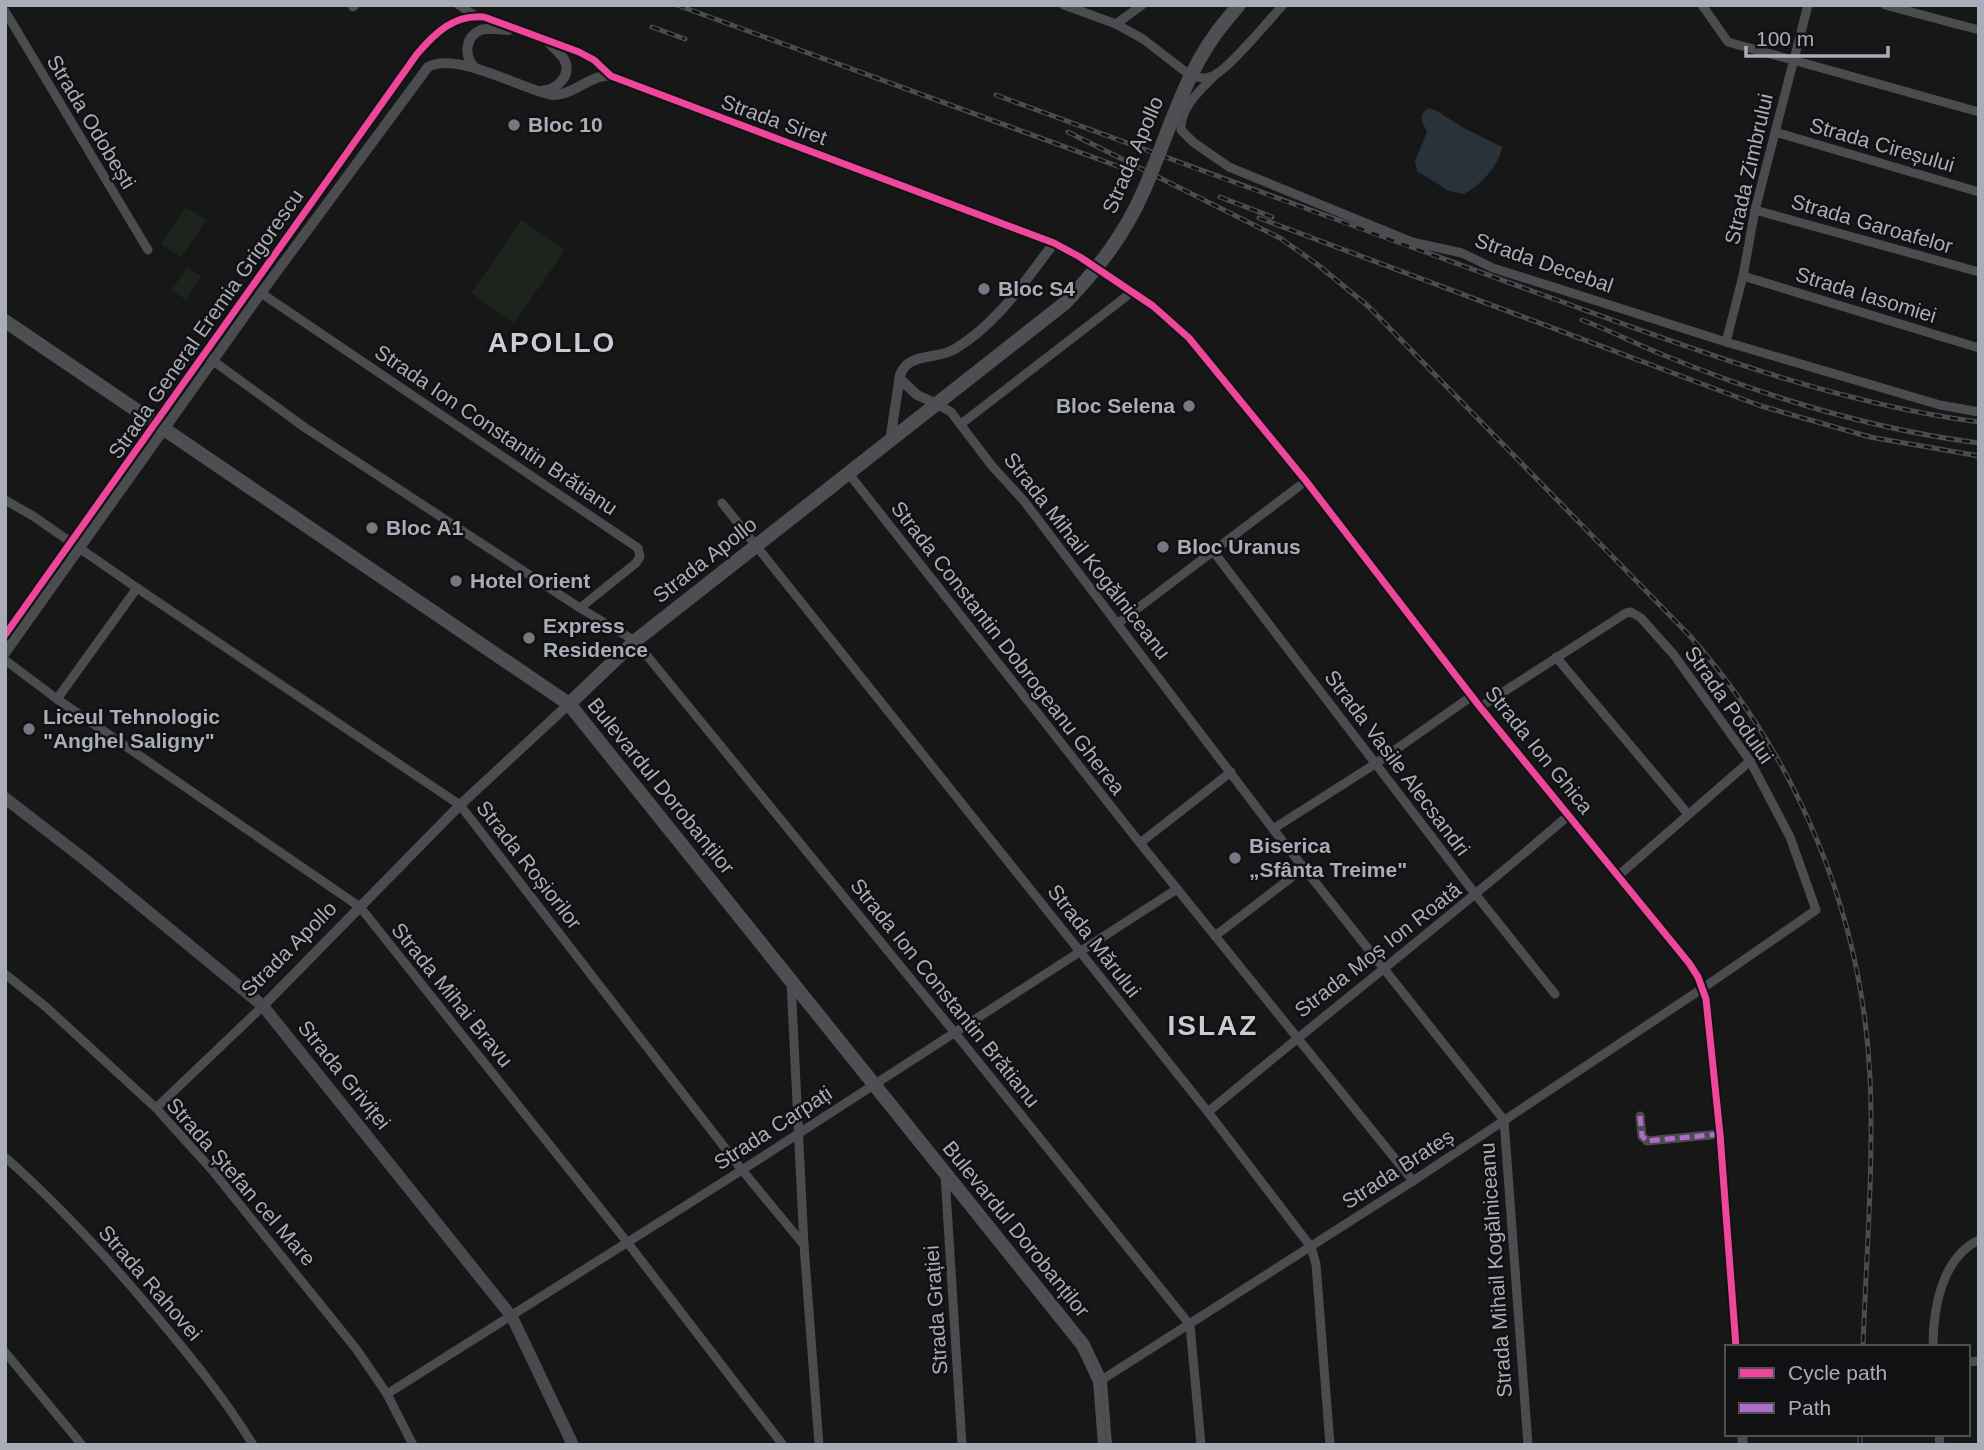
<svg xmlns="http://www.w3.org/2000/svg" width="1984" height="1450" viewBox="0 0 1984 1450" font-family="Helvetica,sans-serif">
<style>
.green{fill:#1d241e}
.water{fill:#2a3239}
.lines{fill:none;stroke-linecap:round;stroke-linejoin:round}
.minor{stroke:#4b4c50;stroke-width:9}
.tertiary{stroke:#4b4c50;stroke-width:10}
.secondary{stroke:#4a4a4e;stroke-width:12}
.primary{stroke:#4d4f52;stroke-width:14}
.tram{stroke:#4b4c4f;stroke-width:2}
.rail-casing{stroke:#4b4c4f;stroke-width:5}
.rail{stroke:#111113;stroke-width:2.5;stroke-dasharray:8;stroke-linecap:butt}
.primary-bridge{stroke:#4d4f52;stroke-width:14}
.quiet{stroke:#b06ccc;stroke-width:5;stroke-dasharray:10 5;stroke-linecap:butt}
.cycleway-casing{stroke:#111113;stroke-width:11}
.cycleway{stroke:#ed469a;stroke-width:7}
.poi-dot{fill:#757880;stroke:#111113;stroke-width:2.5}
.labels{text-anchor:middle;stroke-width:5;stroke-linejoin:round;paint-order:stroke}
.street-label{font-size:21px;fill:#a8adb8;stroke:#111113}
.poi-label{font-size:21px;font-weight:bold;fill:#a8adb8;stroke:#111113;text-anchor:start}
.district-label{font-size:28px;font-weight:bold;letter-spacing:2px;fill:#c9ccd4;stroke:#111113}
</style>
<rect width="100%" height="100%" fill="#171717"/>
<!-- green -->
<g class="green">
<path d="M186,207L206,220L181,257L161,244Z"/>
<path d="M522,220L565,250L514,323L471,293Z"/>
<path d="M187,267L201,276L186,300L172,290Z"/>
</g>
<!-- water -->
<path class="water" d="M1428,108L1437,111L1462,127L1502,147C1500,164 1480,186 1464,194L1449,191L1417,171L1415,161L1427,132L1422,121V114Z"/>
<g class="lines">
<!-- minor -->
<g class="minor">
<path d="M459,5L477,17"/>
<path d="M1064,5L1116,24L1143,39L1191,76C1199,78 1205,79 1213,76C1229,69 1268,21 1283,5"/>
<path d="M1702,5L1728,42L1979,112"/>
<path d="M1885,5L1979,30"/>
<path d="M353,7L355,5"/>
<path d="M5,11L148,250"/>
<path d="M1116,24L1142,5"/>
<path d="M1217,73C1202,89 1180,106 1181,130L1193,142L1229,167L1412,242L1462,253L1493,268L1726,342L1940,405L1979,412"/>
<path d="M1775,132L1979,192"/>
<path d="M1755,210L1979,272"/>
<path d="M1743,276L1979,348"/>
<path d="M261,293L638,548L640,557L636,563L580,608"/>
<path d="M1726,342L1743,276L1755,210L1808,5"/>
<path d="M208,357L304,427L580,608L635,641L955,1033L1190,1325L1201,1445"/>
<path d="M937,404L951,412L992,466L1024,501L1273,829L1504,1120L1528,1445"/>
<path d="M961,424L1132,292"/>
<path d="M849,474L1140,843L1413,1181"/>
<path d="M5,500L33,516L137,588L460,805L742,1170L804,1245"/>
<path d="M722,503L1208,1112L1311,1247L1316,1264L1330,1445"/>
<path d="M1213,551L1476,895L1555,994"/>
<path d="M1117,624L1306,481"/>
<path d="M1556,657L1688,814"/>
<path d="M5,660L57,699L360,907L627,1242L783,1445"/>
<path d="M57,699L137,588"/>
<path d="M1273,829L1375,764L1472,696"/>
<path d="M1140,843L1231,772"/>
<path d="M1619,875L1750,761"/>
<path d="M1215,936L1305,867"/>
<path d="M5,974L46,1007L156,1108L212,1170L357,1350L387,1394L413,1445"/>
<path d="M791,982L804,1245L819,1445"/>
<path d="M156,1108L263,1006"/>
<path d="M1208,1112C1328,1012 1451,917 1569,815"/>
<path d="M1640,1116L1642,1136L1647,1141L1720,1134"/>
<path d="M5,1157C59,1205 107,1257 153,1312C189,1355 224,1397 253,1445"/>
<path d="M945,1175L962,1445"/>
<path d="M1933,1347C1933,1310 1941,1258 1979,1240"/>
<path d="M5,1352L82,1445"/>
<path d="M1968,1362L1979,1361"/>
<path d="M1100,1381L1413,1181L1703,988L1816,910L1790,837L1750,761L1674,655L1641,618L1631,612L1626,613L1480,707"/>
<path d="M387,1394L742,1170L1177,889"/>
<path d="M1939,1434L1940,1445"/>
</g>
<!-- tertiary -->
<g class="tertiary">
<path d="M475,68C464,57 464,37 481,30C489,27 500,30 509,30"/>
<path d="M541,91C556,90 573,76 564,59C560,53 553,47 548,42"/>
<path d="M900,379L917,395L937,404"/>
<path d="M890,441L900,375C908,352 937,360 955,349C997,324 1025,281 1054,243"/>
<path d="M5,635L417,54C435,33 454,14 484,17L579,52L594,60L611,76L1054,243L1080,257L1153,306L1189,338L1306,481L1480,707L1689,963L1698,977L1706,999L1720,1134L1736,1347"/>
<path d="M5,653L261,293L428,67C458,51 520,89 553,95C575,95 590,74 611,76"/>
<path d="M263,1006L460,805L569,704"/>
<path d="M1742,1434L1743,1445"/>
</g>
<!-- secondary -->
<path class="secondary" d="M5,798L88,862L263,1006L512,1317L573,1445"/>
<!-- primary -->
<g class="primary">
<path d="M1228,18L1239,5"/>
<path d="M5,321L569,704L1083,1345L1100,1381L1105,1445"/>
<path d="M569,704L635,641L1065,303"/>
</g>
<!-- tram -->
<path class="tram" d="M5,318L522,670L574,707L1088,1348L1102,1380L1107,1445"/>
<defs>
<g id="rail">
<path d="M677,5L1128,170"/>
<path d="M652,27L685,39"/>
<path d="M996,95C1178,162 1360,229 1543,295C1685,346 1828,402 1979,422"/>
<path d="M1068,132L1280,238L1318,265L1368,306L1690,636C1798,759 1862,913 1870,1077C1874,1167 1866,1257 1863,1347"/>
<path d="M1220,197L1272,217"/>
<path d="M1259,218L1761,406L1870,437L1979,456"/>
<path d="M1582,320C1609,330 1634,343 1661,354C1763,396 1869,429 1979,443"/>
<path d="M1860,1445V1434"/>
</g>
</defs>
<!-- rail casing -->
<use href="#rail" class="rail-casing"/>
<!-- rail -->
<use href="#rail" class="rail"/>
<!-- primary-bridge -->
<path class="primary-bridge" d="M1065,303C1098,269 1125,234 1144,190C1170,131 1185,68 1228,18"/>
<!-- quiet -->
<path class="quiet" d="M1640,1116L1642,1136L1647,1141L1720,1134"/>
<defs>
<path id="cycleway" d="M5,635L417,54C435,33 454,14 484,17L579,52L594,60L611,76L1054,243L1080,257L1153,306L1189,338L1306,481L1480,707L1689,963L1698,977L1706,999L1720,1134L1736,1347"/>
</defs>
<!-- cycleway casing -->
<use href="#cycleway" class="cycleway-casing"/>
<!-- cycleway -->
<use href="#cycleway" class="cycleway"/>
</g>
<!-- markers -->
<g class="poi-dot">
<circle cx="514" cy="125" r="7"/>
<circle cx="984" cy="289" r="7"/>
<circle cx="1189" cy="406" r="7"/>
<circle cx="372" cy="528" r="7"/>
<circle cx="1163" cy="547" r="7"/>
<circle cx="456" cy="581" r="7"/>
<circle cx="529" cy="638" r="7"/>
<circle cx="29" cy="729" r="7"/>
<circle cx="1235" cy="858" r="7"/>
</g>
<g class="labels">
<!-- street labels -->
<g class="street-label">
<text transform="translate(774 120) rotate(20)" y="7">Strada Siret</text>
<text transform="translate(91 122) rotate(59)" y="7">Strada Odobești</text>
<text transform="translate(1882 145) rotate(16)" y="7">Strada Cireșului</text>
<text transform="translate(1133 155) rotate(-67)" y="7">Strada Apollo</text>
<text transform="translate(1749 169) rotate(-77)" y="7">Strada Zimbrului</text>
<text transform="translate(1872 224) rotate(16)" y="7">Strada Garoafelor</text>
<text transform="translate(1544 263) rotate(19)" y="7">Strada Decebal</text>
<text transform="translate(1866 295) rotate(17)" y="7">Strada Iasomiei</text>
<text transform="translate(206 324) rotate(-55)" y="7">Strada General Eremia Grigorescu</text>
<text transform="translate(496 430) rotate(34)" y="7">Strada Ion Constantin Brătianu</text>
<text transform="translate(1087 556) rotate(52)" y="7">Strada Mihail Kogălniceanu</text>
<text transform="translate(705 560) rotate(-38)" y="7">Strada Apollo</text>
<text transform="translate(1008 648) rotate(52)" y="7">Strada Constantin Dobrogeanu Gherea</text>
<text transform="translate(1729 705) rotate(55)" y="7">Strada Podului</text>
<text transform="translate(1539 750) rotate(51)" y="7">Strada Ion Ghica</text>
<text transform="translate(1397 763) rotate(53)" y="7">Strada Vasile Alecsandri</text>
<text transform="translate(661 786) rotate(51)" y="7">Bulevardul Dorobanților</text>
<text transform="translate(529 865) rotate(52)" y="7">Strada Roșiorilor</text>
<text transform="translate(1094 941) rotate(52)" y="7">Strada Mărului</text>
<text transform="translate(289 949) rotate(-45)" y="7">Strada Apollo</text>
<text transform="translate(1378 950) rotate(-38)" y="7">Strada Moș Ion Roată</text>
<text transform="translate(945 993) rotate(51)" y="7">Strada Ion Constantin Brătianu</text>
<text transform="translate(452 995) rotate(51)" y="7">Strada Mihai Bravu</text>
<text transform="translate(344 1075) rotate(51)" y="7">Strada Griviței</text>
<text transform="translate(773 1128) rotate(-33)" y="7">Strada Carpați</text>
<text transform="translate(1398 1169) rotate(-33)" y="7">Strada Brateș</text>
<text transform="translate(241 1182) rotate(49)" y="7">Strada Ștefan cel Mare</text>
<text transform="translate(1016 1229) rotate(51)" y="7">Bulevardul Dorobanților</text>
<text transform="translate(1496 1270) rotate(-94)" y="7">Strada Mihail Kogălniceanu</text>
<text transform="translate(150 1283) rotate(49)" y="7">Strada Rahovei</text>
<text transform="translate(936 1310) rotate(-94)" y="7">Strada Grației</text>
</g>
<!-- poi labels -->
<g class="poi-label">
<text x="528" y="132">Bloc 10</text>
<text x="998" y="296">Bloc S4</text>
<text x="1175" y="413" text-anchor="end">Bloc Selena</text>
<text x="386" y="535">Bloc A1</text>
<text x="1177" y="554">Bloc Uranus</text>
<text x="470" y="588">Hotel Orient</text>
<text x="543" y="633">Express<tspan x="543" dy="24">Residence</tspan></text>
<text x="43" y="724">Liceul Tehnologic<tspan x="43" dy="24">"Anghel Saligny"</tspan></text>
<text x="1249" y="853">Biserica<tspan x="1249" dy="24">„Sfânta Treime"</tspan></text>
</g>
<!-- district labels -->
<g class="district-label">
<text x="552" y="352">APOLLO</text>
<text x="1213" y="1035">ISLAZ</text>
</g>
</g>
<!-- border -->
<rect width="1984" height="1450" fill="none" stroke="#a8adb8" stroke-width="14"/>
<!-- legend -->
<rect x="1725" y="1345" width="245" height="91" fill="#111113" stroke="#4d4f55" stroke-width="2"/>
<rect x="1739" y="1368" width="35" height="10" fill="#ed469a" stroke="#4d4f55" stroke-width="2"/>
<text x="1788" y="1380" font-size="21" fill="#a8adb8">Cycle path</text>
<rect x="1739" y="1403" width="35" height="10" fill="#b06ccc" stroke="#4d4f55" stroke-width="2"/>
<text x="1788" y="1415" font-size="21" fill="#a8adb8">Path</text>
<!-- scale -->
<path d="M1746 46v10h142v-10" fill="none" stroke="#a8adb8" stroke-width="3.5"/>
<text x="1756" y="46" font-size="21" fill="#a8adb8" stroke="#111113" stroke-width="5" paint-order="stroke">100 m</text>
</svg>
